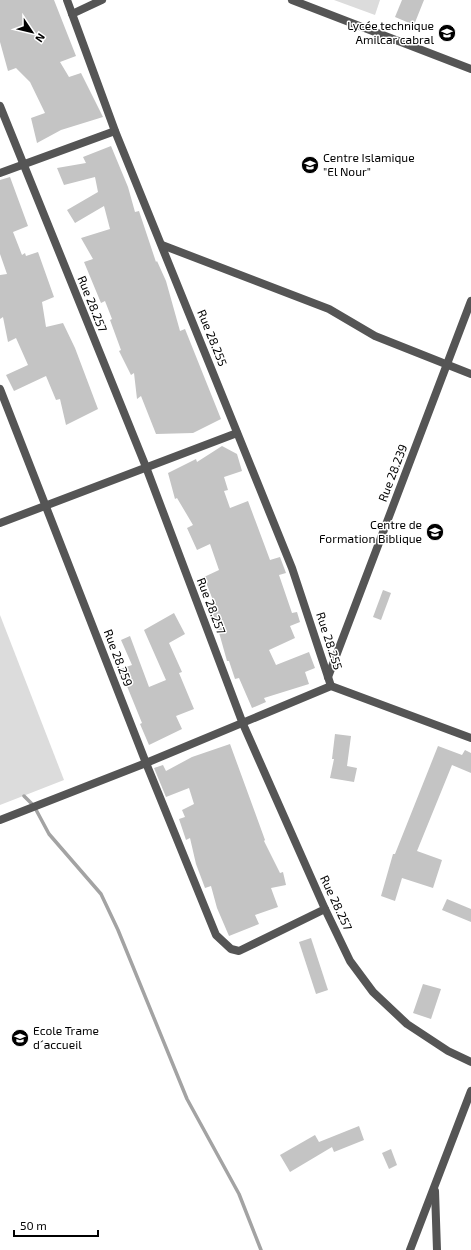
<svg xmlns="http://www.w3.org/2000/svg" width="471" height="1250" viewBox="0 0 471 1250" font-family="'Exo 2',sans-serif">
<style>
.green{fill:#dcdcdc}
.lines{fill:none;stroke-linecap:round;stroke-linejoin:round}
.stream{stroke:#a3a3a3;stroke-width:3.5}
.building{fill:#c4c4c4}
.minor{stroke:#555;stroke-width:8}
.tertiary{stroke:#555;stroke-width:8}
.labels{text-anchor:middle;stroke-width:3;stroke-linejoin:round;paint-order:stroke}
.poi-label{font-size:12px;fill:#000;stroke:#fff;text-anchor:end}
.street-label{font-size:12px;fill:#000;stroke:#fff}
</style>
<rect width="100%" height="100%" fill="#fff"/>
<!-- green -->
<g class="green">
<path d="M334,0H380L375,15Z"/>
<path d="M0,615L64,780L0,805Z"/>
</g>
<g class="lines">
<!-- stream -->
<path class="stream" d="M24,796L34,806L49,834L101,894L118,930L187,1099L239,1194L261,1250"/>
</g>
<!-- building -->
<g class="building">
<path d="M0,0H54L76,56L60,62L69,77L81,73L103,117L61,130L37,143L31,118L45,113L30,82L16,68L8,71L0,42Z"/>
<path d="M402,0H424L414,25L395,17Z"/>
<path d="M111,146L128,187L135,212L139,211L156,262L157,261L166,281L180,331L185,329L221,419L193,433L156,434L141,396L137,399L134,373L131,375L119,351L121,350L110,320L112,319L105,301L101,303L84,262L93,259L81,238L110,229L104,206L75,223L67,210L98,192L95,177L64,185L57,168L86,163L83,157Z"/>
<path d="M10,177L28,226L13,232L22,255L25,253L26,256L38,252L54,297L42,302L46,327L63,323L75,348L98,409L66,425L60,399L56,400L46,376L14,391L6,375L28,365L16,338L8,342L3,317L0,319V275L7,274L0,254V180Z"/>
<path d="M222,446L237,454L242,471L224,477L228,490L224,491L230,508L248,501L270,560L280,557L286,573L279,575L292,613L297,612L300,622L290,626L295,638L269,650L276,665L309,652L315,668L305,672L309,684L264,698L266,702L252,708L239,678L235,679L229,661H227L218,629H219L209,605L214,603L204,577L219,570L210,544L197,550L187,528L193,525L177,498L175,499L168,473L196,459L197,462Z"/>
<path d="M383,590L391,593L381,620L373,617Z"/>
<path d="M174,613L185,634L169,643L182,672L179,673L194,709L176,716L182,729L149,745L140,724L142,723L120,669L132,665L121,640L130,636L149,687L166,680L144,630Z"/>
<path d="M335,734L351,736L347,766L357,768L354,782L330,778L334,759H332Z"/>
<path d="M230,744L265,840L264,841L280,873L283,872L286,885L271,888L278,907L255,915L259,924L229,936L217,908L211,886L205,888L196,864L190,838L186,840L179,819L185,817L182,810L194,804L189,788L166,797L154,768L163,765L166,771L192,757Z"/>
<path d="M438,746L462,755L465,750L471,753V773L452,765L417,851L442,860L433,888L402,878L395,901L381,896L393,854H395Z"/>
<path d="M447,899L471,909V922L442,910Z"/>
<path d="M311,938L328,990L316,994L299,942Z"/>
<path d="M423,984L441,989L431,1019L413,1013Z"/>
<path d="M359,1126L364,1140L334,1152L332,1147L290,1172L280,1155L315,1135L319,1142Z"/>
<path d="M391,1149L397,1165L389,1169L382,1153Z"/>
</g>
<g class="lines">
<!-- minor -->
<g class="minor">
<path d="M67,0L115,131L292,568L331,686"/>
<path d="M292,0L471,69"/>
<path d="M72,14L102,0"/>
<path d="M0,173L115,131"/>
<path d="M162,245L329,309L375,336L471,374"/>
<path d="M0,389L146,763L216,935L231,949L239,951L325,909"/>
<path d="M0,523L237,433"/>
<path d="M328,677L471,301"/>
<path d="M0,820L146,763L331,686L471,738"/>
<path d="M435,1191L437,1250"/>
<path d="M410,1250L471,1091"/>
</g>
<!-- tertiary -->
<path class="tertiary" d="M0,106L146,467L243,724L325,909L350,961L373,992L407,1024L448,1051L471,1062"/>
</g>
<!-- icons -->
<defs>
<symbol id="school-disc" viewBox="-11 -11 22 22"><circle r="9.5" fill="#000" stroke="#fff"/><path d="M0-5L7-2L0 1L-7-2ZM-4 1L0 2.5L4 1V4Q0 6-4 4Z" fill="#fff"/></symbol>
</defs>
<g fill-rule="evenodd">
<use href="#school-disc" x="437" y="23" width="20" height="20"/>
<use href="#school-disc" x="300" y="155" width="20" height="20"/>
<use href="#school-disc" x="425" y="522" width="20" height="20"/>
<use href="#school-disc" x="10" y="1028" width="20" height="20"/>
</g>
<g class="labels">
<!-- poi labels -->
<g class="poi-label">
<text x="434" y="30">Lycée technique<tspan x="434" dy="14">Amilcar cabral</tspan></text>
<text x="323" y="162" text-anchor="start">Centre Islamique<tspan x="323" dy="14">"El Nour"</tspan></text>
<text x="422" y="529">Centre de<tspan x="422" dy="14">Formation Biblique</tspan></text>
<text x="33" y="1035" text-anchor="start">Ecole Trame<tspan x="33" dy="14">d´accueil</tspan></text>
</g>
<!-- street labels -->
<g class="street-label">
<text transform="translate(92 304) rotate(68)" y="4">Rue 28.257</text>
<text transform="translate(212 338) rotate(68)" y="4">Rue 28.255</text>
<text transform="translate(393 473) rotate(-69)" y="4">Rue 28.239</text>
<text transform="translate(211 606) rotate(69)" y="4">Rue 28.257</text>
<text transform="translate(329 641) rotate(72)" y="4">Rue 28.255</text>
<text transform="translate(118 658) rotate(69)" y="4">Rue 28.259</text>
<text transform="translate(336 903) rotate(65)" y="4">Rue 28.257</text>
</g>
</g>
<!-- north arrow -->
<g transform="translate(32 32) rotate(125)" stroke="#ffffff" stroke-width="3" paint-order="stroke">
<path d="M0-3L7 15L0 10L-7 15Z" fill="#000000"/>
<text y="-6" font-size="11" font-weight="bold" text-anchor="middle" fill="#000000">N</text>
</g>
<!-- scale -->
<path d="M14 1230v6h84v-6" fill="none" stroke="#000000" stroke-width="2"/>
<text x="20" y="1230" font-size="12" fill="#000000" stroke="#ffffff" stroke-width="3" paint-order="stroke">50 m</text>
</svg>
